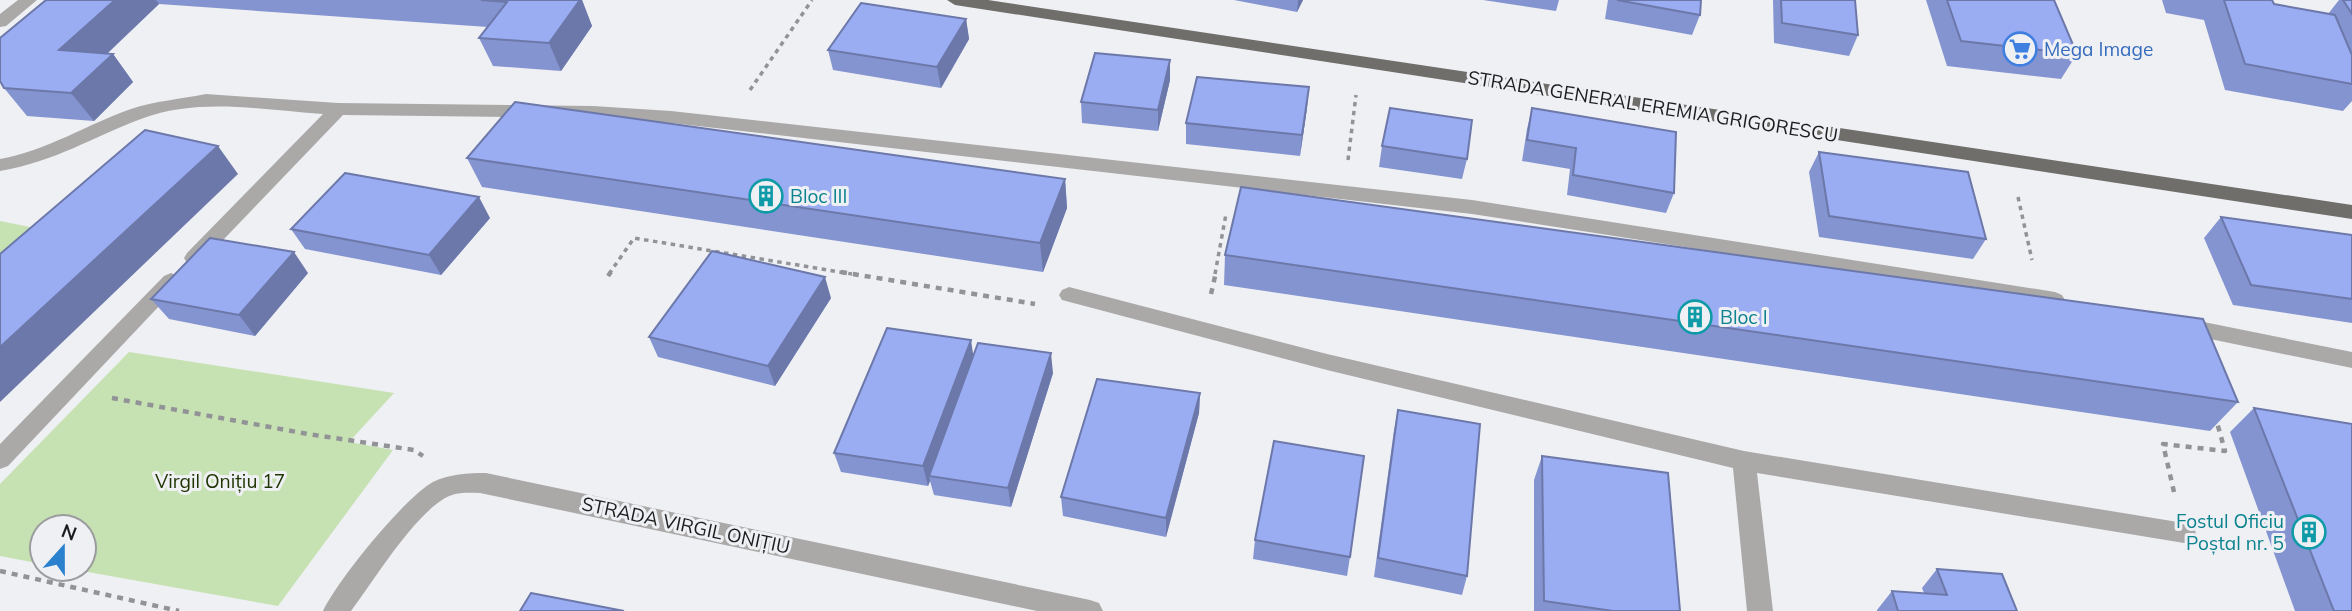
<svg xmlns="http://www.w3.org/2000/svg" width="2352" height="611" viewBox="0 0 2352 611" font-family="Mulish,sans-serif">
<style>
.green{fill:#c7e2b2}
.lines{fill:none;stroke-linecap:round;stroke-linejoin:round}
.path-far1{stroke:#929396;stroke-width:3.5;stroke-dasharray:4.5 4.5;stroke-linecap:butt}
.path{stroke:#929396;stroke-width:4.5;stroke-dasharray:6 6;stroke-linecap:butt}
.minor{fill:#aaa9a8;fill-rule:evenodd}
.major{fill:#6f6e6b;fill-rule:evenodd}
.wall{fill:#8494d0}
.shaded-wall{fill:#6c78a9}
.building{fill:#9aacf2;stroke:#6c78a9;stroke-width:2}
.labels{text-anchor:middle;stroke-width:6;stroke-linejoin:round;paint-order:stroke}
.shop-label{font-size:19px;fill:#366cbe;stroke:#eff0f4;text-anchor:start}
.street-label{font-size:19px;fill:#1c1d1e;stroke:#eff0f4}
.culture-label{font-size:19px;fill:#0d838f;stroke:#eff0f4;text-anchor:start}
.park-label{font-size:19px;fill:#1e3502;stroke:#eff0f4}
</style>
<rect width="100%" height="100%" fill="#eff0f4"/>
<!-- green -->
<g class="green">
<path d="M0,221L45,230L0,267Z"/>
<path d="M129,352L394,393L349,442L393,450L278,606L71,569H84V527H42V564L0,556V484Z"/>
</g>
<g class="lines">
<!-- path-far1 -->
<g class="path-far1">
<path d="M750,90L812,0"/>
<path d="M1348,160L1356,95"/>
<path d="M2018,197L2032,260"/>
<path d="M609,274L634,238L852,274"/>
<path d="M1215,274L1226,214"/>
</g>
<!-- path -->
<g class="path">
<path d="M841,272L1035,304"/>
<path d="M608,276L611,272"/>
<path d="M1211,294L1216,272"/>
<path d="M112,398L308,434L414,450L423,456"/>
<path d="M2174,492L2163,444L2225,451L2216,419"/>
<path d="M0,571L179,611"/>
</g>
<!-- minor -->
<g class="minor">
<path d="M18,0H37L6,26L0,27V14Z"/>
<path d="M206,94L338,103L593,106L671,111L1472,200L2055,292L2062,295L2065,300L2062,305L2055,308L1924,284L1472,214L671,123L593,118L343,115L201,263L194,265L187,263L184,258L187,253L323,114C264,110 198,97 141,119C90,138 57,161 0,171V159C48,150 86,125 131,109C154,101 182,99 206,94Z"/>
<path d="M171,273L178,276L181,281L178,286L8,466L0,469V444L164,276Z"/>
<path d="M1069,287L1327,354L1744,451L2184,523L2193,526L2196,533L2193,540L2184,543L1757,473L1773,611H1747L1733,468L1327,370L1062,300L1059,295L1062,290Z"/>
<path d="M2179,317L2352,352V368L2171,331L2168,325L2171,319Z"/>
<path d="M486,473L1090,600L1099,603L1103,611H1037L480,493C471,493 461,492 452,495C419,506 373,582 351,611H323C337,581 404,498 433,482C449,474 468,473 486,473Z"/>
</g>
<!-- major -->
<path class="major" d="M947,0H988L2352,205V219L955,5Z"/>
</g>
<!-- wall -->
<g class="wall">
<path d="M46,0H582L592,26L561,71L493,66L479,38L488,27L159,4L107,54H113L133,82L94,121L27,116L4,88Z"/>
<path d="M1234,0H1303L1297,12Z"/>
<path d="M1483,0H1559L1556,11Z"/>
<path d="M1608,0H1701L1700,15L1692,35L1605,19Z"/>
<path d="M1773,0H1855L1858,35L1849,56L1774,43Z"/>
<path d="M1926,0H2054L2077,54L2061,79L1947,66Z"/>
<path d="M2162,0H2272L2274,4L2328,14L2339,0H2352V101L2343,111L2225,90L2204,20L2166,13Z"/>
<path d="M966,19L969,39L941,88L833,70L828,50Z"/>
<path d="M1170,80L1158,131L1082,123L1081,102Z"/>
<path d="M1307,108L1300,156L1186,144V123Z"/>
<path d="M1532,108L1674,193L1666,213L1567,195L1570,169L1522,161L1527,129Z"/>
<path d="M1382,146L1467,159L1462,179L1379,167Z"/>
<path d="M1819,152L1986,239L1973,259L1819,237L1809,172Z"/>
<path d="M467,158L1065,179L1067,208L1043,272L482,187Z"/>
<path d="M2221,217L2352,235V323L2233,305L2204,238Z"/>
<path d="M490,218L441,275L305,249L291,229Z"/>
<path d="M1225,255L2238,402L2210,431L1224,285Z"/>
<path d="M308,273L255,336L169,319L151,299Z"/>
<path d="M831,298L775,386L658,357L649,337Z"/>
<path d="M974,356L1053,373L1011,507L934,495L930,481L928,486L841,472L834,453Z"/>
<path d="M1200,393L1199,413L1166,537L1063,516L1061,497Z"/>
<path d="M2254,408L2352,611H2295L2230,432Z"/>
<path d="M1398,410L1467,576L1462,595L1374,577L1394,430Z"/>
<path d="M1542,456L1680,611H1534V480Z"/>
<path d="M1255,540L1350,557L1347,576L1253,559Z"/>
<path d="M1937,569L2017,611H1877V610L1892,591L1924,593L1922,588Z"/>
</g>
<!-- shaded-wall -->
<g class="shaded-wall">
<path d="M115,0H156L159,4L81,78L59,50Z"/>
<path d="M580,0H582L592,26L561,71L549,43Z"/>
<path d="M1298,0H1303L1297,12Z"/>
<path d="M966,19L969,39L941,88L937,67Z"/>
<path d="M113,54L133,82L94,121L71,93Z"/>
<path d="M1170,60V80L1158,131V110Z"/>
<path d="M1309,87L1307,108L1300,156L1302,135Z"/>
<path d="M218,146L238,174L0,402V347Z"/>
<path d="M1065,179L1067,208L1043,272L1040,243Z"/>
<path d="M479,197L490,218L441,275L429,255Z"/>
<path d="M294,252L308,273L255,336L239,315Z"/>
<path d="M825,277L831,298L775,386L768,366Z"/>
<path d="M971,340L974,360L929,476L930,481L928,486L923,466Z"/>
<path d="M1051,353L1053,373L1011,507L1008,488Z"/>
<path d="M1200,393L1199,413L1166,537V518Z"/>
</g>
<!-- building -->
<g class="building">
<path d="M46,0H115L59,50L113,54L71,93L4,88L0,81V38Z"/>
<path d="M481,0H580L549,43L479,38L507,2Z"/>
<path d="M1617,0H1701L1700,15Z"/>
<path d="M1781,0H1855L1858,35L1782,23Z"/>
<path d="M1947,0H2054L2077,54L1961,41Z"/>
<path d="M2224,0H2272L2274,4L2335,15L2352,55V84L2245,64Z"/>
<path d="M2343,0H2352V14Z"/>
<path d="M861,3L966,19L937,67L828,50Z"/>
<path d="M1095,53L1170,60L1158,110L1081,102Z"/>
<path d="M1197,77L1309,87L1302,135L1186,123Z"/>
<path d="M515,102L1065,179L1040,243L467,158Z"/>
<path d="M1390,108L1472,120L1467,159L1382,146Z"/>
<path d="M1532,108L1676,132L1674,193L1573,175L1576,148L1527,140Z"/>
<path d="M145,130L218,146L0,347V254Z"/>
<path d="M1819,152L1968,172L1986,239L1829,216Z"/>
<path d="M345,173L479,197L429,255L291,229Z"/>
<path d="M1241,187L2203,319L2238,402L1225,255Z"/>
<path d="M2221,217L2352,235V299L2251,285Z"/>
<path d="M210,238L294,252L239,315L151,299Z"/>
<path d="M712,251L825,277L768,366L649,337Z"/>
<path d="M887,328L971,340L923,466L834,453Z"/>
<path d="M978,343L1051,353L1008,488L929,476Z"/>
<path d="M1097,379L1200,393L1166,518L1061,497Z"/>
<path d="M2254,408L2352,424V611H2334Z"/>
<path d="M1398,410L1480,424L1467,576L1378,558Z"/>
<path d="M1274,441L1364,456L1350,557L1255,540Z"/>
<path d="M1542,456L1668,473L1680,611H1613L1544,601Z"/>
<path d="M1937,569L2002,574L2017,611H1898L1892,591L1947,595Z"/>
<path d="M531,593L624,611H520Z"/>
</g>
<!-- icons -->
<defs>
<symbol id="supermarket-ring" viewBox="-11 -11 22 22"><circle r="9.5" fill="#eff0f4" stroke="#3f7fe0" stroke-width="1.5"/><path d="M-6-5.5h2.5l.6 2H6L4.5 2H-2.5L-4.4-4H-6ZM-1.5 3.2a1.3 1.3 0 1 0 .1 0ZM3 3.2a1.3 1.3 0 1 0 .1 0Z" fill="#3f7fe0"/></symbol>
<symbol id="building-ring" viewBox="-11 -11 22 22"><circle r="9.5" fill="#eff0f4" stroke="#0f9aa8" stroke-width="1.5"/><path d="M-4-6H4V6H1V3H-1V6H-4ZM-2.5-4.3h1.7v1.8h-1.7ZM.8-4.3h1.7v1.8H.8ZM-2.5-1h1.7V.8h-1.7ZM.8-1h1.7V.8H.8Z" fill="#0f9aa8"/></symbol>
</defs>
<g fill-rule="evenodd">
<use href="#supermarket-ring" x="2001" y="30" width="38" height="38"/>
<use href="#building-ring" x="747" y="177" width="38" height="38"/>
<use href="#building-ring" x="1676" y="298" width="38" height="38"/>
<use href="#building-ring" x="2290" y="513" width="38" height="38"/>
</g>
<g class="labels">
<!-- shop labels -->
<g class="shop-label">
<text x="2044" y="56">Mega Image</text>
</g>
<!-- street labels -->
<g class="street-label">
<text transform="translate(1653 106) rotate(9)" y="7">STRADA GENERAL EREMIA GRIGORESCU</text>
<text transform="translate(686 525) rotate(12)" y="7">STRADA VIRGIL ONIȚIU</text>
</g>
<!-- culture labels -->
<g class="culture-label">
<text x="790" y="203">Bloc III</text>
<text x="1720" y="324">Bloc I</text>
<text x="2284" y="528" text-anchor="end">Fostul Oficiu<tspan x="2284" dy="22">Poștal nr. 5</tspan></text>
</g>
<!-- park labels -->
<g class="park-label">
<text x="220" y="488">Virgil Onițiu 17</text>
</g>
</g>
<!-- north arrow -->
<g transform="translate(63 548) rotate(21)"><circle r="33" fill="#eff0f4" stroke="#9b9c9e" stroke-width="2"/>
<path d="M0-5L12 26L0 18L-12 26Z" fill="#2c81cf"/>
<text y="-10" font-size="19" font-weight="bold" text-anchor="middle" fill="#1c1d1e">N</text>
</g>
</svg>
